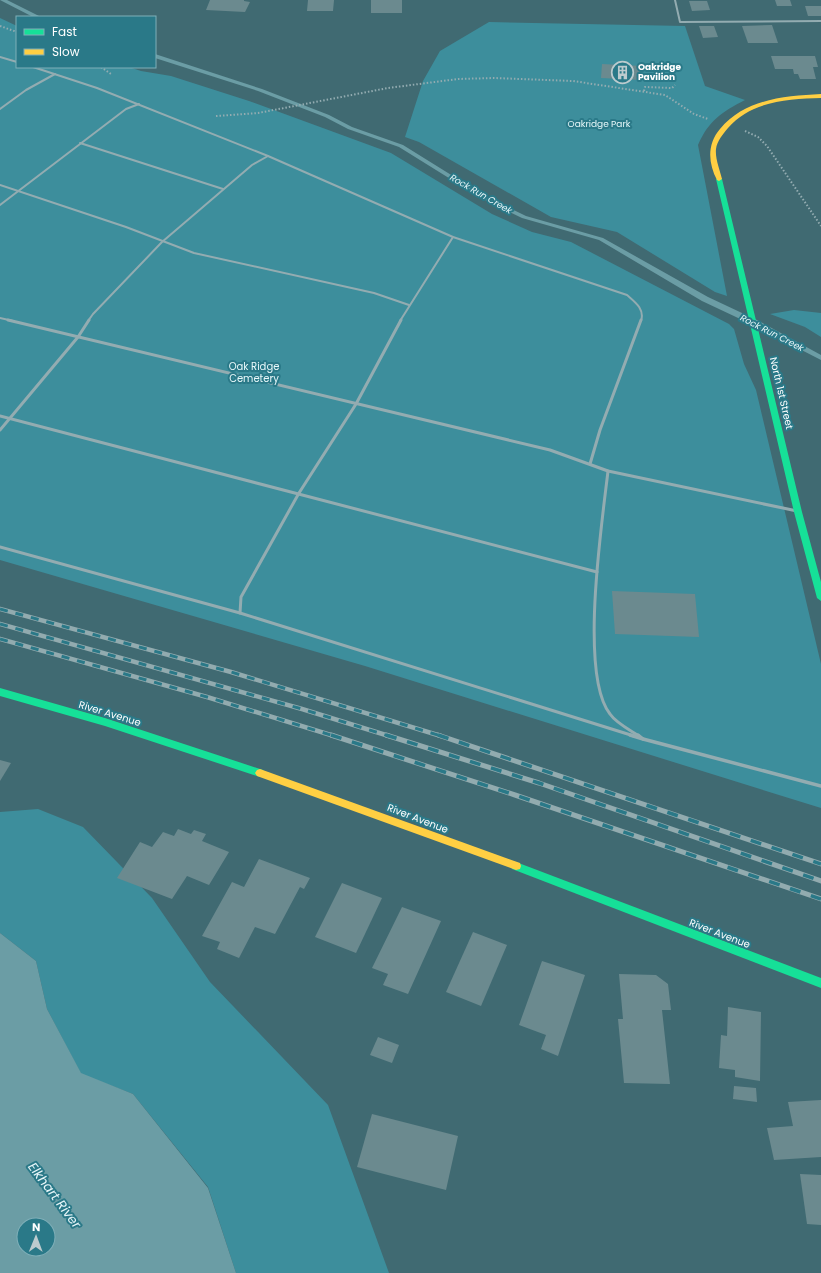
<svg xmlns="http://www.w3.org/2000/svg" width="821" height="1273" viewBox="0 0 821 1273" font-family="Poppins,sans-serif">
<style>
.green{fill:#3d8e9c}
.water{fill:#6b9da5;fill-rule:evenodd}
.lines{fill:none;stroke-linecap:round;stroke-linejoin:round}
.stream{fill:#6b9da5;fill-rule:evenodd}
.building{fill:#6b8a8f}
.path{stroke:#93acb1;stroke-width:2;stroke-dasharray:1.5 2;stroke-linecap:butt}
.lane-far2{stroke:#93acb1;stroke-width:2}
.lane-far1{stroke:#93acb1;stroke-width:3}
.lane{stroke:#93acb1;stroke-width:3.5}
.fast{fill:#16e098;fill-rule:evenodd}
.slow{fill:#ffcf43;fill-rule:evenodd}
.rail-far1-casing{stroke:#92abaf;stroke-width:4.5}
.rail-casing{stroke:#92abaf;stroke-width:5}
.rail-far1{stroke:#2a7988;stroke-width:3;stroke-dasharray:8;stroke-linecap:butt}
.rail{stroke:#2a7988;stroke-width:3.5;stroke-dasharray:11;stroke-linecap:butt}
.labels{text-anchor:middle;stroke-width:4;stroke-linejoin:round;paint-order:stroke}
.far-poi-label{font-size:9px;font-weight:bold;fill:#fff;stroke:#2a7988;text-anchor:start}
.far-park-label{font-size:9px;fill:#e6f7f9;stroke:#2a7988}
.far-water-label{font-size:9px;font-style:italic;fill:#e7f6f9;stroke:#2a7988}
.park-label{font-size:10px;fill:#e6f7f9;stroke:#2a7988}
.street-label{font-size:10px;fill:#fff;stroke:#2a7988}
.near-water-label{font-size:13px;font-style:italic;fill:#e7f6f9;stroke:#2a7988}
</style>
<rect width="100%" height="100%" fill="#406a72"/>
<!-- green -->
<g class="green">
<path d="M0,18L17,26V67H129L141,71L171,76L249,101L391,153L492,214L532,232L571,242L729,324L734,329L744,364L756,390L821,664V808L365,666L0,560Z"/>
<path d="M489,22L685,26L705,86L745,100C722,112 709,120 698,145L727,296L715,292L617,232L551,217L419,142L405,137L423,81L440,51Z"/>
<path d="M794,310L821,313V337L805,327L770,314Z"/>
<path d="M38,809L83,827L152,898L210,982L328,1105L389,1273H236L208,1187L133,1094L81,1074L47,1009L36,961L0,933V812Z"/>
</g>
<!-- water -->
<path class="water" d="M0,933L36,961L47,1009L81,1073L133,1094L208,1188L236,1273H0ZM24,1225H48V1249H24Z"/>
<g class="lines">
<!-- stream -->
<g class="stream">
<path d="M0,0H7L41,17H33Z"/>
<path d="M155,54L262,89L329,115L352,127L403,145L485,196L526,216L603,238L708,297L759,321L821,355V360L753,325L702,301L599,240L522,218L481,198L399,147L348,129L325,117L258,91L155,58Z"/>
</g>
</g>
<!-- building -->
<g class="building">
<path d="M210,0H244V1L250,2L245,12L206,10Z"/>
<path d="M308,0H334L333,11H307Z"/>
<rect x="371" y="0" width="31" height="13"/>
<path d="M775,0H790L792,6H777Z"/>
<path d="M689,1H707L710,10L692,11Z"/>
<path d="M805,6H821V16H808Z"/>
<path d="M772,25L778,43H748L742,26Z"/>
<path d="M699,26H714L718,37L703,38Z"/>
<path d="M771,56H815L818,67H813L816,79H800L798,74H794L793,69H775Z"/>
<path d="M602,64L642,66V80L601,78Z"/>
<path d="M612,591L695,594L699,637L615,634Z"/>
<path d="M0,760L11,763L0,781Z"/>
<path d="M178,829L191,834L194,830L206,834L202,841L229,852L209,885L187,876L172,899L117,878L140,842L152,847L163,832L174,836Z"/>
<path d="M259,859L310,878L304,889L300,887L275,934L255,927L239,958L217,949L220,942L202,936L232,882L244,887Z"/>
<path d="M342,883L382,898L356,953L315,937Z"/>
<path d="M402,907L441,921L408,994L383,985L388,974L372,968Z"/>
<path d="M473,932L507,945L481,1006L446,992Z"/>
<path d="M542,961L585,975L558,1056L541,1049L546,1035L519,1025Z"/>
<path d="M619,974L656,975L668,984L671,1010H662L670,1084L624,1083L618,1019H623Z"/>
<path d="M728,1007L761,1012L760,1081L735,1077V1070L719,1068L721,1035L727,1036Z"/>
<path d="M378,1037L399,1045L392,1063L370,1055Z"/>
<path d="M734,1086L756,1088L757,1102L733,1099Z"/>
<path d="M821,1100V1157L774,1160L767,1128L793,1126L788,1102Z"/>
<path d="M372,1114L458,1136L446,1190L357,1167Z"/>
<path d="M800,1174L821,1175V1225L807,1224Z"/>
</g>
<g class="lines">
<!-- path -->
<g class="path">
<path d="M0,26L17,32"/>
<path d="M101,67L111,74"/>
<path d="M644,91L645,87L672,88L675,85"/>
<path d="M216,116L258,113L388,88L458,79L494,78L573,81L665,95L694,114L708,119"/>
<path d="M745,131L758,137L767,146L821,226"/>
</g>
<!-- lane-far2 -->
<g class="lane-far2">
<path d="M675,0L680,22L821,21"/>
<path d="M0,57L17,62"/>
<path d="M33,67L97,88L268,156L453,237L627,295C635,302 645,309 641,321"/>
<path d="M0,109L26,90L55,74"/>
<path d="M80,143L223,189"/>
<path d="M0,185L126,227L194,253L374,293L409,305"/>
<path d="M0,205L126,109L139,104"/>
<path d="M0,318L13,321"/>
<path d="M88,321L93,314L162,242L252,165L268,156"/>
<path d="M400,321L453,237"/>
</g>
<!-- lane-far1 -->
<g class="lane-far1">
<path d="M8,320L550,450L608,471L797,511"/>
<path d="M0,416L597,572"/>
<path d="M0,430L78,337L89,320"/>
<path d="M590,464L600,430L641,320"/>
<path d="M608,471C602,523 579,675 610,714C616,723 630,730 639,736"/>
<path d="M0,547L240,613L634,736"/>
<path d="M240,613L241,597L299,493L356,404L401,320"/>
</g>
<!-- lane -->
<g class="lane">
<path d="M630,735L643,739"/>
<path d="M638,735L643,739L821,786"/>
</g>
<!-- fast -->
<g class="fast">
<path d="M719,177L722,179L802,512L821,582V601L817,598L794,512L716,179Z"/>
<path d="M0,688L105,718L263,770L265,773L263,776L260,777L105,726L0,696Z"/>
<path d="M516,862L821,978V988L512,869L511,866L512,863Z"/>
</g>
<!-- slow -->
<g class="slow">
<path d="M821,94V98C788,99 751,101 728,128C723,134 717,141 716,149C715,159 720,170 722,179L719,181L717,180C708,163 707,144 720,129C745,99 784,96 821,94Z"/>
<path d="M260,769L520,863L521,866L520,869L516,870L257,776L255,773L257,770Z"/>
</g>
<defs>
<g id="rail-far1">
<path d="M0,609L231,672L441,736"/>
<path d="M0,624L302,709L389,736"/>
<path d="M0,639L207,697L334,736"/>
</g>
<g id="rail">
<path d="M331,735L515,795L821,899"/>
<path d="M386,735L539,783L821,881"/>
<path d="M438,735L821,864"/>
</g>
</defs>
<!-- rail-far1 casing -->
<use href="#rail-far1" class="rail-far1-casing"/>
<!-- rail casing -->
<use href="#rail" class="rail-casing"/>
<!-- rail-far1 -->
<use href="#rail-far1" class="rail-far1"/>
<!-- rail -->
<use href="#rail" class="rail"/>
</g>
<!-- icons -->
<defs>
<symbol id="building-ring" viewBox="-11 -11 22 22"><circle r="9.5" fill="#2a7988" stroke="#bccbce" stroke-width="1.5"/><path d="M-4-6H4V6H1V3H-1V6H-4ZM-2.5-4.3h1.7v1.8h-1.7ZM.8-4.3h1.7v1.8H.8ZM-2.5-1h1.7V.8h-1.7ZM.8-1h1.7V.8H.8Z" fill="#bccbce"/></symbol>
</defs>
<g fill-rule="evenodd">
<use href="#building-ring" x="610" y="60" width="25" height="25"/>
</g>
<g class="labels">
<!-- far-poi labels -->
<g class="far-poi-label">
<text x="638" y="70">Oakridge<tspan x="638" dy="10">Pavilion</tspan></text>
</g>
<!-- far-park labels -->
<g class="far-park-label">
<text x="599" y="127">Oakridge Park</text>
</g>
<!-- far-water labels -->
<g class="far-water-label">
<text transform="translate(481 194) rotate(30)" y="3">Rock Run Creek</text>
<text transform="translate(772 333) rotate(27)" y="3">Rock Run Creek</text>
</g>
<!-- park labels -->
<g class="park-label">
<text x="254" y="370">Oak Ridge<tspan x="254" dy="12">Cemetery</tspan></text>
</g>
<!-- street labels -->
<g class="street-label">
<text transform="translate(782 393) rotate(77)" y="4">North 1st Street</text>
<text transform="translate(110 713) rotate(17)" y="4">River Avenue</text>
<text transform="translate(418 818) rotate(21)" y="4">River Avenue</text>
<text transform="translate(720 933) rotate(21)" y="4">River Avenue</text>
</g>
<!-- near-water labels -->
<g class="near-water-label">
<text transform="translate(55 1195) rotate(53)" y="5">Elkhart River</text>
</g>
</g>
<!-- legend -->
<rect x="16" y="16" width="140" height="52" fill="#2a7988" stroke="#7fafb8"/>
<rect x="24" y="29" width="20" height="6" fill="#16e098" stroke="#7fafb8"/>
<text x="52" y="36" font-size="12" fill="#ffffff">Fast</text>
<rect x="24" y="49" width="20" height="6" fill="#ffcf43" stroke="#7fafb8"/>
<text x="52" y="56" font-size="12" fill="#ffffff">Slow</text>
<!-- north arrow -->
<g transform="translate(36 1237) rotate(1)"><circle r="19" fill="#2a7988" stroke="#7fafb8"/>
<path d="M0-3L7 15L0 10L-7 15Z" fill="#bccbce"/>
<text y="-6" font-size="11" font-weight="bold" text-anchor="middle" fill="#ffffff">N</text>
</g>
</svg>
